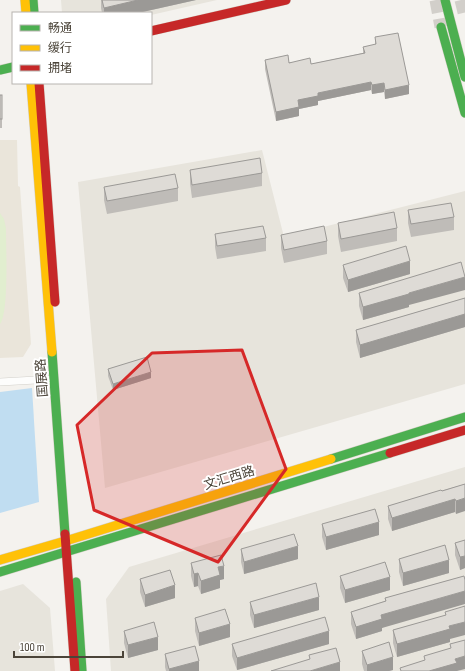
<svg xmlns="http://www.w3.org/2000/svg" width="465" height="671" viewBox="0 0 465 671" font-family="'Sofia Sans Condensed','Noto Sans SC',sans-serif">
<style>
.residential{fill:#e7e4dc}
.education{fill:#eae5da}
.green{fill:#e1eecf}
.water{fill:#c0ddf1}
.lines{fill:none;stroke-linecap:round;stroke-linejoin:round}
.highway-tunnel{stroke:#d2cfca;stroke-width:13;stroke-dasharray:13 6;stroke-linecap:butt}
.street-casing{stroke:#d2d0cb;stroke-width:8}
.fast-casing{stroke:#d3cfc5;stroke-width:10}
.slow-casing{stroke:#d3cfc5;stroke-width:10}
.jam-casing{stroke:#d3cfc5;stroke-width:10}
.street{stroke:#fdfdfc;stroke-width:7}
.fast{stroke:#4caf50;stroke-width:9}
.slow{stroke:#ffc107;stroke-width:9}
.jam{stroke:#c62828;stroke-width:9}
.wall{fill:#bfbcb8}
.shaded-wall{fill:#9b9996}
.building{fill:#dedbd6;stroke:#9b9996}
.marked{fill:#d62828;fill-opacity:0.2;stroke:#d62828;stroke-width:3;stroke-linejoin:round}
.labels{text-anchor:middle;stroke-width:4;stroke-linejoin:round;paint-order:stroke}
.street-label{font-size:13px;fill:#4b4439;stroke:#fff}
</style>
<rect width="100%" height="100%" fill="#f4f2ee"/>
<!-- residential -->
<g class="residential">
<path d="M61,0H217L151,15V13H62Z"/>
<path d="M262,150L284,237L465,191V384L105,488L78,182Z"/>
<path d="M465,467V671H111L106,599L129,567Z"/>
<path d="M23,584L50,608L55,671H0V591Z"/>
</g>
<!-- education -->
<path class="education" d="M0,140H17L18,186L20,187L31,344L23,357L0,358Z"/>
<!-- green -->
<path class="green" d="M0,213L4,219L6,228C6,246 9,313 0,324Z"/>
<!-- water -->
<path class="water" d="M32,388L39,502L0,513V392Z"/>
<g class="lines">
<!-- highway-tunnel -->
<g class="highway-tunnel">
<path d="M436,0L441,27"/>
<path d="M461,0L465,16"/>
</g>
<defs>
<path id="street" d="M0,382L54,379"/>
<g id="fast">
<path d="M33,0L34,13"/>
<path d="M445,0L465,77"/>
<path d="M441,27L465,113"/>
<path d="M0,70L13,67"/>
<path d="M52,352L65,534"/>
<path d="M331,459L465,417"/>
<path d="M0,572L390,453"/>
<path d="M76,582L82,671"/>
</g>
<g id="slow">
<path d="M25,0L26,13"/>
<path d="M31,83L52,352"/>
<path d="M0,560L72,539L331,459"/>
</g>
<g id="jam">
<path d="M151,31L286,0"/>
<path d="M39,83L55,302"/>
<path d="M390,453L465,430"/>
<path d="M65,534L75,671"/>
</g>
</defs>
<!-- street casing -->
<use href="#street" class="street-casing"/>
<!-- fast casing -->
<use href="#fast" class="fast-casing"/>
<!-- slow casing -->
<use href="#slow" class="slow-casing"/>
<!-- jam casing -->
<use href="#jam" class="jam-casing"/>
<!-- street -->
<use href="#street" class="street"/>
<!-- fast -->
<use href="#fast" class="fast"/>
<!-- slow -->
<use href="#slow" class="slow"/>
<!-- jam -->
<use href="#jam" class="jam"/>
</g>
<!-- wall -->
<g class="wall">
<path d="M101,0H196L138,13H102L101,8Z"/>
<path d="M375,37L409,94L385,99L384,92L372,94L371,90L318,101V105L299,109V116L276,121L265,69V60L311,64L363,53V47L375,45Z"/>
<rect x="0" y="95" width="2" height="33"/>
<path d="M190,170L262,173V186L192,198L190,183Z"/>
<path d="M104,187L178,188V201L107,214L104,200Z"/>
<path d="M408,210L454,217V230L411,237L408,223Z"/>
<path d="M338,223L397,228V241L341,252L338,236Z"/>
<path d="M215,234L266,238V251L217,259L215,247Z"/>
<path d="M281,235L327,241V254L284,263L281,248Z"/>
<path d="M343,265L410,274L348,292L343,278Z"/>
<path d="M359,293L409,305V307L363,320L359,306Z"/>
<path d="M465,298V327L360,358L356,342V330Z"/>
<path d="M108,369L151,378L113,390L108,376Z"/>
<path d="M465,484L456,514L455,512L392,531L388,519V506Z"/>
<path d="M322,524L379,535L326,550L322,537Z"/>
<path d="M465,540V568L460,570L455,555V543Z"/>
<path d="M241,549L298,559L244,574L241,562Z"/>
<path d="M399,559L449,573L403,586L399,572Z"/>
<path d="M191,563L224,579L220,580V588L201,594L198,586L194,587L191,576Z"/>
<path d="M340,576L390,590L345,603L340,588Z"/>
<path d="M464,576L382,628V631L356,639L351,624V612L385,601V598Z"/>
<path d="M140,579L175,598L145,607L140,592Z"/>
<path d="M250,602L319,610L254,628L250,615Z"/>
<path d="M445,612L450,639V642L397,657L393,643V630L445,616Z"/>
<path d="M195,618L230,637L199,646L195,631Z"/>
<path d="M124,631L158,650L128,658L124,643Z"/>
<path d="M232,644H329L237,670L232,656Z"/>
<path d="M362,651L393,670L389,671H364L362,664Z"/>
<path d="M165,654L199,671H166L165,667Z"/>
</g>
<!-- shaded-wall -->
<g class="shaded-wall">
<path d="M138,0H196L138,13H104V8Z"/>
<path d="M371,82V90L318,101V105L299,109V116L276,121V112L298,100L318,93Z"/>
<path d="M384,83V92L372,94V85Z"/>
<path d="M409,85V94L385,99V90Z"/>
<path d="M410,261V274L348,292V280Z"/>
<path d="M465,277V290L409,305V307L363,320V307L409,293Z"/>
<path d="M465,314V327L360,358V345Z"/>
<path d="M151,372V378L113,390V384Z"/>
<path d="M465,498V511L456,514V501Z"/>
<path d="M455,499V512L392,531V518Z"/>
<path d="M379,522V535L326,550V537Z"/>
<path d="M298,546V559L244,574V562Z"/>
<path d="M465,556V568L460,570V557Z"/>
<path d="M449,560V573L403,586V573Z"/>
<path d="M224,566V579L220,580V588L201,594V581L218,567Z"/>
<path d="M198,573V586L194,587V574Z"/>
<path d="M390,577V590L345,603V590Z"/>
<path d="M175,585V598L145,607V595Z"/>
<path d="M465,591V604L382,628V631L356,639V627L381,615Z"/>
<path d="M319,597V610L254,628V615Z"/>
<path d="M465,622V635L450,639V642L397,657V644L449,626Z"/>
<path d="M230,624V637L199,646V633Z"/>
<path d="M329,631V644L237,670V658Z"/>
<path d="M158,637V650L128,658V645Z"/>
<path d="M465,656V669L457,671H429L455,659Z"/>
<path d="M393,657V670L389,671H367V665Z"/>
<path d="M199,661V671H169V669Z"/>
<path d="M340,662V671H310Z"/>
</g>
<!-- building -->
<g class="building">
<path d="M102,0H138L104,8Z"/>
<path d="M398,33L409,85L385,90L384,83L372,85L371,82L318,93V96L298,100L299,107L276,112L265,60L288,55L289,63L310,58L311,64L365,53L363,47L376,44L375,37Z"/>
<rect x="0" y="95" width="2" height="24"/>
<path d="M260,158L262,173L192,185L190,170Z"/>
<path d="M175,174L178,188L107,201L104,187Z"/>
<path d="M451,203L454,217L411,224L408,210Z"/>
<path d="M394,212L397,228L341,239L338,223Z"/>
<path d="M263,226L266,238L217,246L215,234Z"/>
<path d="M324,226L327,241L284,250L281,235Z"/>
<path d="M406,246L410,261L348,280L343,265Z"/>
<path d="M461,262L465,277L409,293V294L363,307L359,293Z"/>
<path d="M465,298V314L360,345L356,330Z"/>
<path d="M147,357L151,372L113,384L108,369Z"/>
<path d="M465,484V498L456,501L455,499L392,518L388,506L441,490L442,491Z"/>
<path d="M375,509L379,522L326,537L322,524Z"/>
<path d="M294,534L298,546L244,562L241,549Z"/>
<path d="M465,540V556L460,557L455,543Z"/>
<path d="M445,545L449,560L403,573L399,559Z"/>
<path d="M221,555L224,566L218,567L220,575L201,581L198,573L194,574L191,563Z"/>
<path d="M385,562L390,577L345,590L340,576Z"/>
<path d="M170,570L175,585L145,595L140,579Z"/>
<path d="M464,576L465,580V591L381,615L382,619L356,627L351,612L386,601L385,598Z"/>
<path d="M316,583L319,597L254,615L250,602Z"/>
<path d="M465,606V622L449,626L450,629L397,644L393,630L446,615L445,612Z"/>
<path d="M225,609L230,624L199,633L195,618Z"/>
<path d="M325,617L329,631L237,658L232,644Z"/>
<path d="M154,622L158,637L128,645L124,631Z"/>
<path d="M465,640V656L455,659L457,663L429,671H401L400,668L425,660L424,656L451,648L450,644Z"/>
<path d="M389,642L393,657L367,665L362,651Z"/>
<path d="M195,646L199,661L169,669L165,654Z"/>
<path d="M336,648L340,662L310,671H271L310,659L309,655Z"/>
</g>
<!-- marked area -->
<path class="marked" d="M242,350L286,469L218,562L94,510L77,425L152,353Z"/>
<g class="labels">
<!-- street labels -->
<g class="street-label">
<text transform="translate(41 378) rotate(-94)" y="5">国展路</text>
<text transform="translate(229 477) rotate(-17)" y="5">文汇西路</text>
</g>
</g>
<!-- legend -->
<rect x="12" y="12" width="140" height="72" fill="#ffffff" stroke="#b7b4b0"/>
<rect x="20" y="25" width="20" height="6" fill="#4caf50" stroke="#b7b4b0"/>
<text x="48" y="32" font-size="12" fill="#4b4439">畅通</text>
<rect x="20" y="45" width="20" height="6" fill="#ffc107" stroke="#b7b4b0"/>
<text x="48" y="52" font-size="12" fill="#4b4439">缓行</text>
<rect x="20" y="65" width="20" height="6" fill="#c62828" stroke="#b7b4b0"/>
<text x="48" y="72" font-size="12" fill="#4b4439">拥堵</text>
<!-- scale -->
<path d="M14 651v6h109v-6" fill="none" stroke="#4b4439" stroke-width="2"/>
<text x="20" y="651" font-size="12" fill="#4b4439" stroke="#ffffff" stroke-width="3" paint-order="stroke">100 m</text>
</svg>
